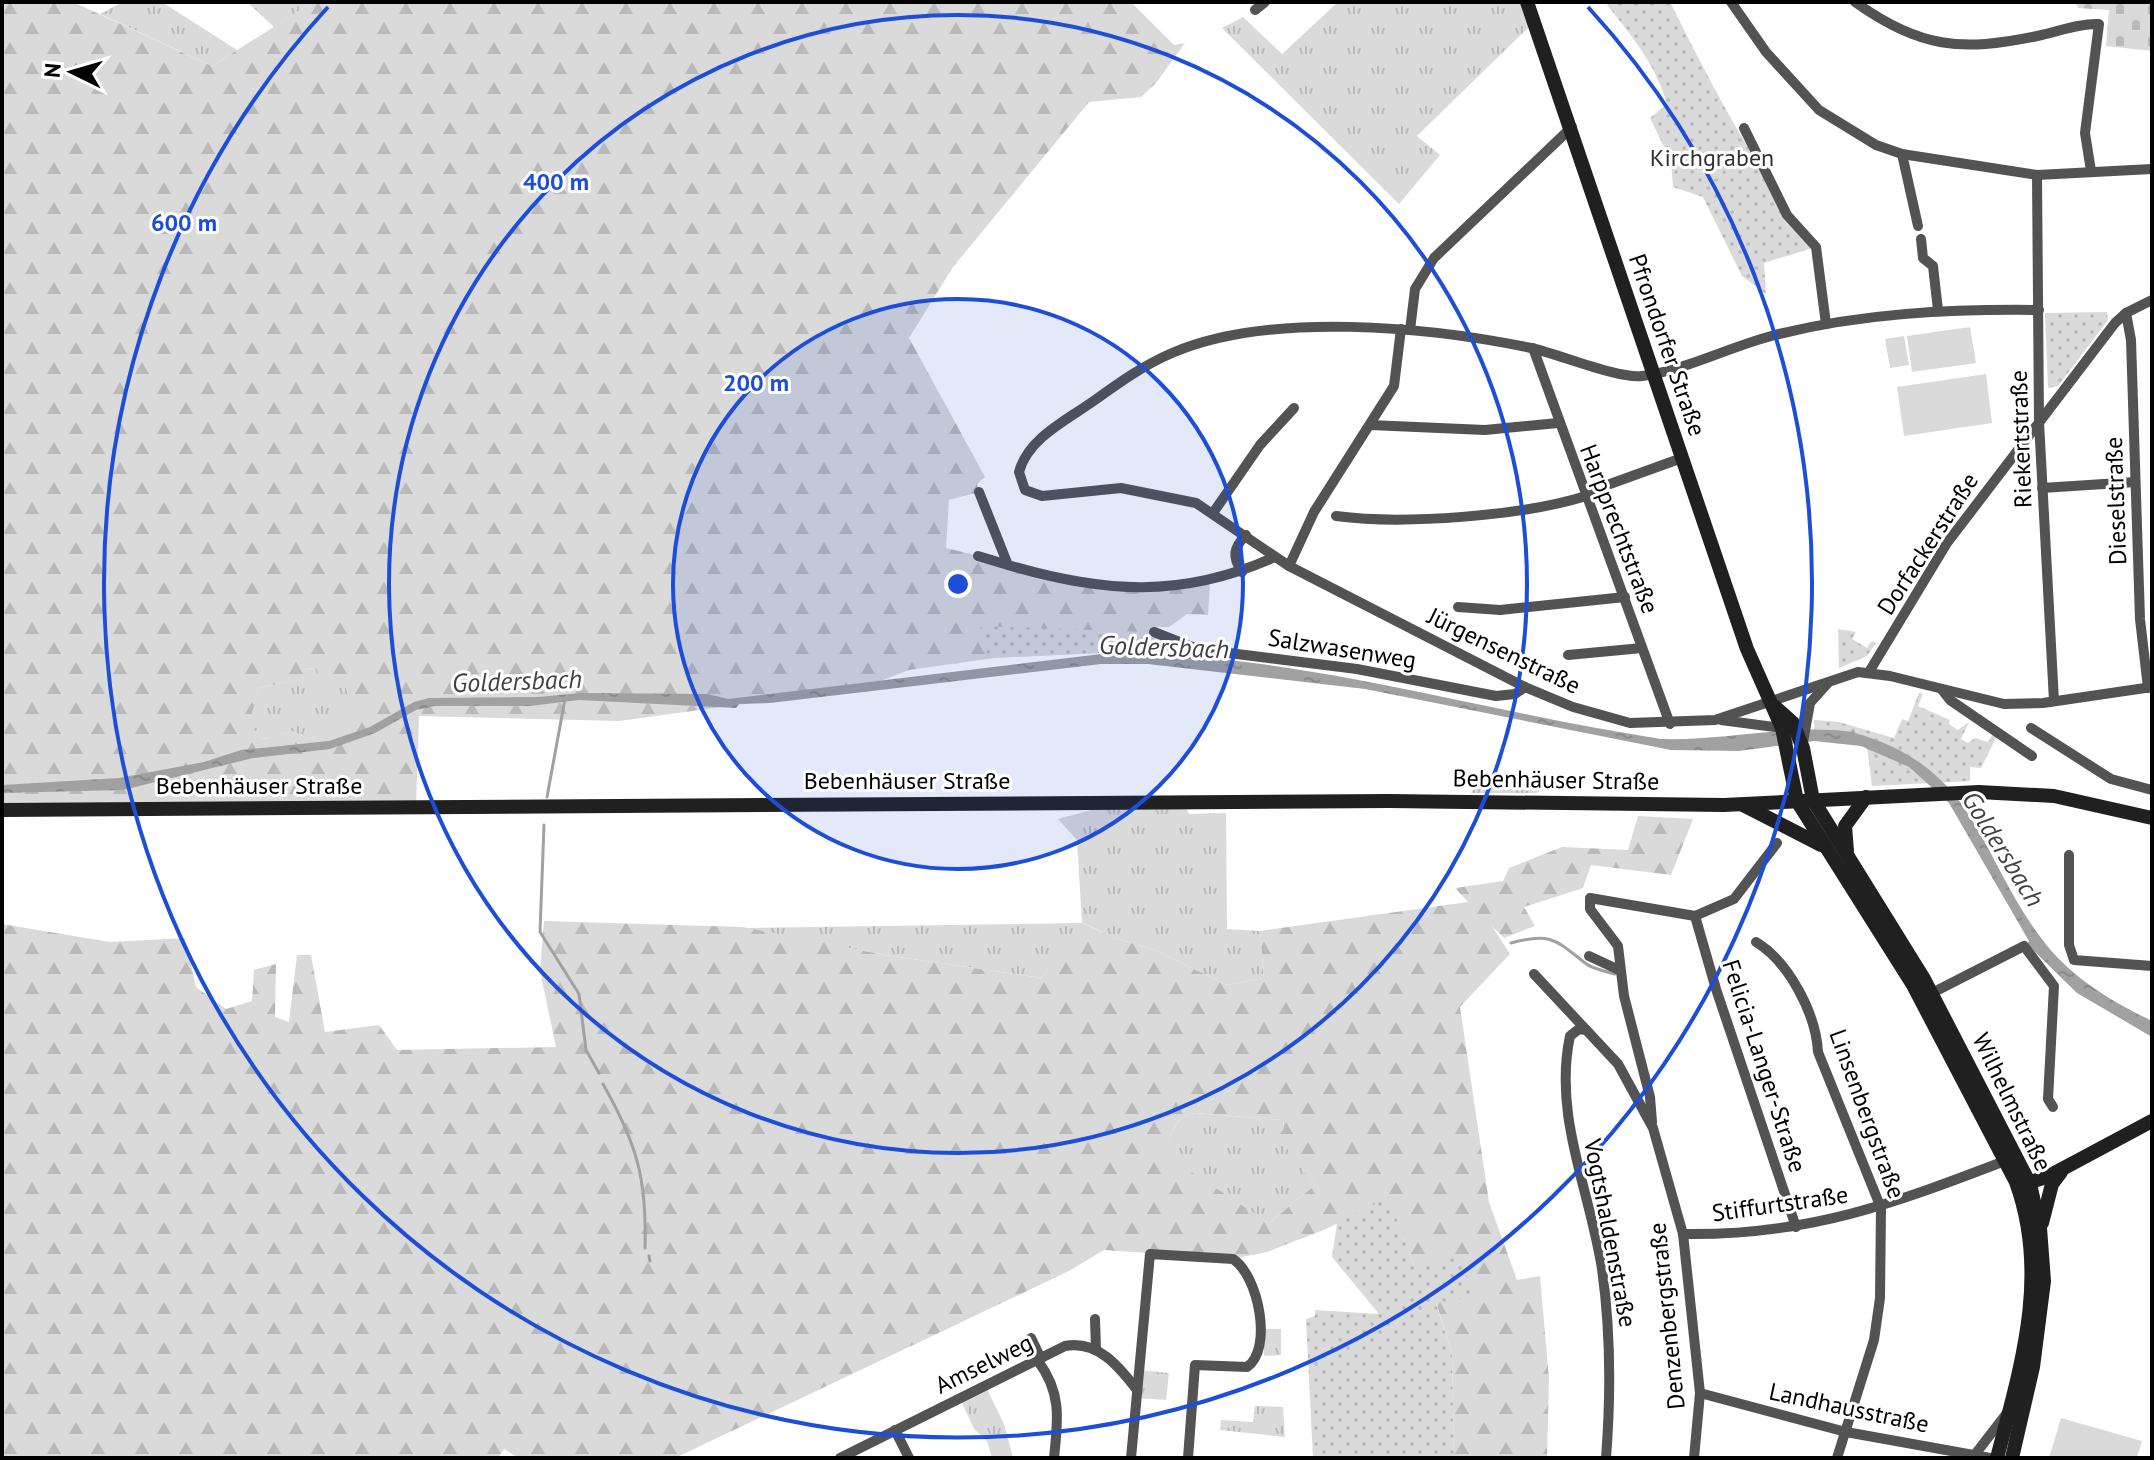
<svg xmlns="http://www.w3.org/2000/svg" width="2154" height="1460" viewBox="0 0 2154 1460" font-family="'PT Sans',sans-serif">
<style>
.grass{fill:url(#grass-tufts)}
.forest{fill:url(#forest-firs);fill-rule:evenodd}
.cemetery{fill:url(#cemetery-stones)}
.park{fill:url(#park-dots)}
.pitch{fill:#dadada}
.water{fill:url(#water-ripples)}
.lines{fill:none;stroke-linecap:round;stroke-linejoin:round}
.stream{stroke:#a1a1a1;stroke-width:3}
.street{stroke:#535353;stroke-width:10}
.secondary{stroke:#202020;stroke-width:14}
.ring{fill:none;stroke:#1d4ed8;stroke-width:4}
.labels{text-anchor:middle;stroke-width:6;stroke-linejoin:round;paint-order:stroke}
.park-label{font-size:24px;fill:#313131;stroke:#fff}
.street-label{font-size:24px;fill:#000;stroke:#fff}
.water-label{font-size:26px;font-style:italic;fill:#424242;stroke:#fff}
.centre{fill:#1d4ed8;stroke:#fff;stroke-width:4}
.ring-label{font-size:24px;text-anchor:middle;font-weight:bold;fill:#1d4ed8;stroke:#fff;stroke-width:6;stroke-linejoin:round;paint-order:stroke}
</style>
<defs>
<pattern id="grass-tufts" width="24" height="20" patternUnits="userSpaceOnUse" patternTransform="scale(2)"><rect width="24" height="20" fill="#dadada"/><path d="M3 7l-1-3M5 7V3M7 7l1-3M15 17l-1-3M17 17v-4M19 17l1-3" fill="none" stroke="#b9b9b9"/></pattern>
<pattern id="forest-firs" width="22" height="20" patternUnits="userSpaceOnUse" patternTransform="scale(2)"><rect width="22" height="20" fill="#dadada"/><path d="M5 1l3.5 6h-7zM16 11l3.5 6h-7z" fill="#b9b9b9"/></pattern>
<pattern id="cemetery-stones" width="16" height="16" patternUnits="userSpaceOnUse" patternTransform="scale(2)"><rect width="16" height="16" fill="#dadada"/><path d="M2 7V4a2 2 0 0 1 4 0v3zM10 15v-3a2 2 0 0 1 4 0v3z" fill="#b9b9b9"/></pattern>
<pattern id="park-dots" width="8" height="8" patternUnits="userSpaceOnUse" patternTransform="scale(2)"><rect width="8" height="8" fill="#dadada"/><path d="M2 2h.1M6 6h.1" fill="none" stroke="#b9b9b9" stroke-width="1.8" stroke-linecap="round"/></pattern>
<pattern id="water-ripples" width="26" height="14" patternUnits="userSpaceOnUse" patternTransform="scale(2)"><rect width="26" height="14" fill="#a1a1a1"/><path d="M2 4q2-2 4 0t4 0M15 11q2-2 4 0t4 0" fill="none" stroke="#898989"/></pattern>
</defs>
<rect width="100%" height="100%" fill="#fff"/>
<!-- grass -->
<g class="grass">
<path d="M123,2H162L237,50L212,66L100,14Z"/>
<path d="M247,2H313L274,27Z"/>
<path d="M1338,2H1529L1536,20L1417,136L1440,155L1399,204L1222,28L1243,17L1282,54Z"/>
<path d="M316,668L346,688L359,722L309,739L292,731L269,739L261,738L248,723L259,688L299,679L306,669Z"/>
<path d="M1475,784L1551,787L1536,793H1471Z"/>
<path d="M1186,809L1190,814L1226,813L1227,929L1260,931L1264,978L1227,985L1157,951L1115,938L1083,923L1042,978L885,955L743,928L1082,923L1077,840L1058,819L1091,810Z"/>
<path d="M1195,1113L1283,1120L1284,1128L1279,1137L1315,1185L1269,1223L1166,1157C1171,1138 1172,1116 1195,1113Z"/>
<path d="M1263,1329H1281V1355L1264,1356Z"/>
<path d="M1139,1370L1169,1373L1166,1400L1136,1398Z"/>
<path d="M985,1385L1004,1424L1013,1458H992L987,1441L974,1429L960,1398Z"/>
<path d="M1255,1406L1283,1407L1285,1437L1220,1430L1221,1420L1253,1422Z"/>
</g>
<!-- forest -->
<g class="forest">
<path d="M2,2H73L212,66L313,2H1131L1174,45L1185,43L1156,83L1141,97L1089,102L953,267L909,338L985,477L977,484L979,492L949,500L946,548L1098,585L1210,582L1208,615L1187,614L1169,627H1155L1153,636L1170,647L1164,650L994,658L909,670L862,688L619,721L419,716L416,807L2,808ZM316,668L322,684L346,688L358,722L309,739L292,731L268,739L261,738L249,723L259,688L300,679L306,669Z"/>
<path d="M1638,816L1693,819L1671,875L1591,865L1583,888L1524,907L1535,926L1504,938L1492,926L1510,954L1460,1007L1489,1202L1517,1280L1540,1276L1549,1379L1547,1458H1454L1452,1354L1436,1302L1474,1295L1414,1266L1389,1198L1326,1229L1267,1252L1233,1259L1104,1250L1069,1271L675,1458H519L504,1449L498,1458H2V924L110,942L185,938L196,987L226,1009L252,1001L254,970L276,964L275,1017L289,1022L297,955H311L325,1032L379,1025L397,1050L556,1047L540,971L544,921L743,927L885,955L1042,978L1082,923L1115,938L1157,951L1227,985L1264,978L1260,931L1468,902L1455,888L1503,881L1509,868L1562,847L1628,850ZM1195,1113L1283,1120L1284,1128L1278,1137L1315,1185L1269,1223L1167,1156C1171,1137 1172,1116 1195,1113Z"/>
</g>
<!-- cemetery -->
<path class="cemetery" d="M2076,2H2152V51L2106,46L2109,10L2078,8Z"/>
<!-- park -->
<g class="park">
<path d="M1605,2H1670C1712,86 1757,173 1816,247L1764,263L1766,294L1742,276L1703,197L1673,187L1671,161L1650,118L1667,104C1654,61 1632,37 1605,2Z"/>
<path d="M2107,312L2108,320L2058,386L2048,388L2045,313Z"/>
<path d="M980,626L1148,632L1164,650L988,658Z"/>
<path d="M1838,629L1856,632L1852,639L1867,648L1872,641L1876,643L1867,656L1839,668Z"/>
<path d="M1919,693L1923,694L1918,706L1950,720L1949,724L1958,730L1969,722L1961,739L1968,743L1975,738L1988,742L1993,734L1997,736L1981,768L1970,767V781L1872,786L1866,739L1814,735V720L1839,722L1894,738L1902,719L1908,721Z"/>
<path d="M1389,1197L1414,1266L1460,1257L1474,1296L1436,1303L1452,1354L1454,1458H1313L1306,1319L1315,1316V1310L1379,1314L1332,1257L1337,1223Z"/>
</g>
<!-- pitch -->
<g class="pitch">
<path d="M1970,327L1976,363L1912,372L1907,336Z"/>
<path d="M1904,336L1909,365L1890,368L1885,339Z"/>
<path d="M1986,374L1992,423L1904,436L1897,387Z"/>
<path d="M2061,1418L2142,1441L2137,1458H2049Z"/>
</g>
<!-- water -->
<path class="water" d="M1110,653C1297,653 1477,711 1661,739C1725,741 1790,723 1852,732L1853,728L1855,733C1977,768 1976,850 2041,938C2070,977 2109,1000 2152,1021V1037L2077,993L2027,944L2029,941L1949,803L1909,767L1861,746L1814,741L1739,751L1671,750L1365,689L1148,664H1101L770,703L739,704L736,708L579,700L530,706H435L416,710L375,733L330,749L253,758L123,790L2,793V785L119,778L204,762L241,750L329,741L370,727L414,702L429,698L538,697L581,693L707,694L728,699Z"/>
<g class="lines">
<!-- stream -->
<g class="stream">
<path d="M547,797L565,699"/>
<path d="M544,825L540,932L579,994L586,1050L599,1073"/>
<path d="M1511,943C1551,932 1556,940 1585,963C1592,969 1605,971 1615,974"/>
<path d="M603,1084C637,1144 647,1179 645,1248"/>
<path d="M649,1256L650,1261"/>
</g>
<!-- street -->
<g class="street">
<path d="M1731,2L1766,52L1819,110L1876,145L1902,154L2037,175L2152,169"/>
<path d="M1855,2C1919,48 1961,52 2037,36C2057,32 2079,23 2099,24L2085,133L2091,171"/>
<path d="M1255,10L1265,2"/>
<path d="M1744,128L1787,215L1816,247L1826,324"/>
<path d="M1902,154L1918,226"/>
<path d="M2037,175L2039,422L2054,701"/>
<path d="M1921,239L1923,258L1933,266L1938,310"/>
<path d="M2039,310C1950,309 1862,313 1775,335C1734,345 1683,371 1642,376C1618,379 1559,354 1531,348C1430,327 1269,311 1172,353C1144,365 1120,382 1095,400C1067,420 1028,438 1019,472L1025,490L1042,496L1121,488L1196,503L1289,566L1525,687L1573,707L1630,723L1715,720L1858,672L1890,676L2004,704L2043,703L2152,687"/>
<path d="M2126,313L2131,340L2140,619L2148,688"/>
<path d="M1410,330L1415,289L1434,258L1572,127"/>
<path d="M1533,348L1670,724"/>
<path d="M1370,425L1485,430L1558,423"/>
<path d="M2042,488L2135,482"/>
<path d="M979,492L1008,565C1103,593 1182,599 1275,557"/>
<path d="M1585,493L1682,458"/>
<path d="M1213,513L1260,445L1294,408"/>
<path d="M1336,516C1403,525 1522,516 1586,496"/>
<path d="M978,556L1008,565"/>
<path d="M1289,566L1314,512L1394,386L1401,329"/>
<path d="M1242,572C1232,557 1233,548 1246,535"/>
<path d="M1458,607L1500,610L1625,597"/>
<path d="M1154,632L1197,649L1357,669L1496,696L1515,694L1525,687"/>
<path d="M1568,655L1642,648"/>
<path d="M1869,672L1947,543L2115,323L2126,313L2152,300"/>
<path d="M1942,690L1950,700L2032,756"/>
<path d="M1721,720L1782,728"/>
<path d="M2031,728L2111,779L2152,790"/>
<path d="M1803,742L1810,703L1828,683"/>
<path d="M2069,855V945L2074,960L2152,966"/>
<path d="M1695,916L1716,989L1796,1227"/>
<path d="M1756,942C1789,962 1816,1014 1818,1052L1881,1208L1880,1298L1874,1340L1837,1458"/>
<path d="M1589,956L1619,970"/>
<path d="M1534,974L1618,1064L1653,1128L1683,1234L1700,1393L1694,1458"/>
<path d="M1932,993L2024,946L2054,986L2048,1099L2053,1107"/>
<path d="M1586,1030L1579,1029L1570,1036C1553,1116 1590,1191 1602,1269C1611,1333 1611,1394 1606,1458"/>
<path d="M1652,1122L1650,1097L1624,996L1618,946L1590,909V898L1695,916L1734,899L1777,843"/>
<path d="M1683,1234C1809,1236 1895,1203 2010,1159"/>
<path d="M1095,1319L1096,1350"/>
<path d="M1031,1338L1041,1359"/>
<path d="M1038,1361C1062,1393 1058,1420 1054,1458"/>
<path d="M1700,1393L1846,1432L1990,1458"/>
<path d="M895,1430L909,1458"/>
<path d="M1973,1457L2007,1413"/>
<path d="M840,1458L1065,1346C1097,1340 1118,1365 1137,1390"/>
<path d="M1131,1458L1150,1254L1233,1259C1259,1276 1273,1350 1247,1367L1195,1365L1188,1458"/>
</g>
<!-- secondary -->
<g class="secondary">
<path d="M1527,2L1747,649L1782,728L1797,801L1913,985L2016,1182C2050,1276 2021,1366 1997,1458"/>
<path d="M1774,706L1793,723L1803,748L1813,800L1924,979L2030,1184L2040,1228L2044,1281L2033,1367L2012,1458"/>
<path d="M1743,805L1821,845"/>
<path d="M2,810L1389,801L1724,805L1979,792L2054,796L2152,818"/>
<path d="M1847,851L1845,826L1866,797"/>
<path d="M2022,1185L2049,1176L2152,1121"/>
<path d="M2042,1223L2052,1184L2061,1172"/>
</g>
</g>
<!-- distance rings -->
<circle cx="958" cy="584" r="285" fill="#1d4ed8" fill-opacity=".12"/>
<g class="ring">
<circle cx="958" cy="584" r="285"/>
<circle cx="958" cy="584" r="569"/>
<path d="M1588 7A854 854 0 1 1 328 7"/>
</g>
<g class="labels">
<!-- park labels -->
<g class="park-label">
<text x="1712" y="166">Kirchgraben</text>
</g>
<!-- street labels -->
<g class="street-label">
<text transform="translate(1667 345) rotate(71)" y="8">Pfrondorfer Straße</text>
<text transform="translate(2021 439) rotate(-92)" y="8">Riekertstraße</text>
<text transform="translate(2116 501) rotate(-92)" y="8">Dieselstraße</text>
<text transform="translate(1619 529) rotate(69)" y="8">Harpprechtstraße</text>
<text transform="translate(1928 544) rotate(-57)" y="8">Dorfackerstraße</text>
<text transform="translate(1342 649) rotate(9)" y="8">Salzwasenweg</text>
<text transform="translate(1504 651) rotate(26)" y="8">Jürgensenstraße</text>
<text transform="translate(1556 780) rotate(1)" y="8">Bebenhäuser Straße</text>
<text x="907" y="789">Bebenhäuser Straße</text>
<text x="259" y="794">Bebenhäuser Straße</text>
<text transform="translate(1764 1066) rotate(72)" y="8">Felicia-Langer-Straße</text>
<text transform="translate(2012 1102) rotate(64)" y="8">Wilhelmstraße</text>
<text transform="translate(1867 1114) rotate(70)" y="8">Linsenbergstraße</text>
<text transform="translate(1780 1204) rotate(-8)" y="8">Stiffurtstraße</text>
<text transform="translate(1610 1233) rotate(79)" y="8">Vogtshaldenstraße</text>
<text transform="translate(1667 1316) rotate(-96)" y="8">Denzenbergstraße</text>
<text transform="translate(984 1364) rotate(-26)" y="8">Amselweg</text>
<text transform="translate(1849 1408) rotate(12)" y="8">Landhausstraße</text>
</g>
<!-- water labels -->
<g class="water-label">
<text transform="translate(1164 647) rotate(2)" y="9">Goldersbach</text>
<text transform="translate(517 681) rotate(-2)" y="9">Goldersbach</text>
<text transform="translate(2003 849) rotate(58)" y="9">Goldersbach</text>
</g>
</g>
<circle cx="958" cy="584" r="12" class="centre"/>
<g class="ring-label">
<text x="556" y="190">400 m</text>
<text x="184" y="231">600 m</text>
<text x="756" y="391">200 m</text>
</g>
<!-- border -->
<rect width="2154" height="1460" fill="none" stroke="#000000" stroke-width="8"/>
<!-- north arrow -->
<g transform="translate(72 72) rotate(275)" stroke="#ffffff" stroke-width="6" paint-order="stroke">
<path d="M0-6L14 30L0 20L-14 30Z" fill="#000000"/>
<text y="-12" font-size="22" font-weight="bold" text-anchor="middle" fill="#000000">N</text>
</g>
</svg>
